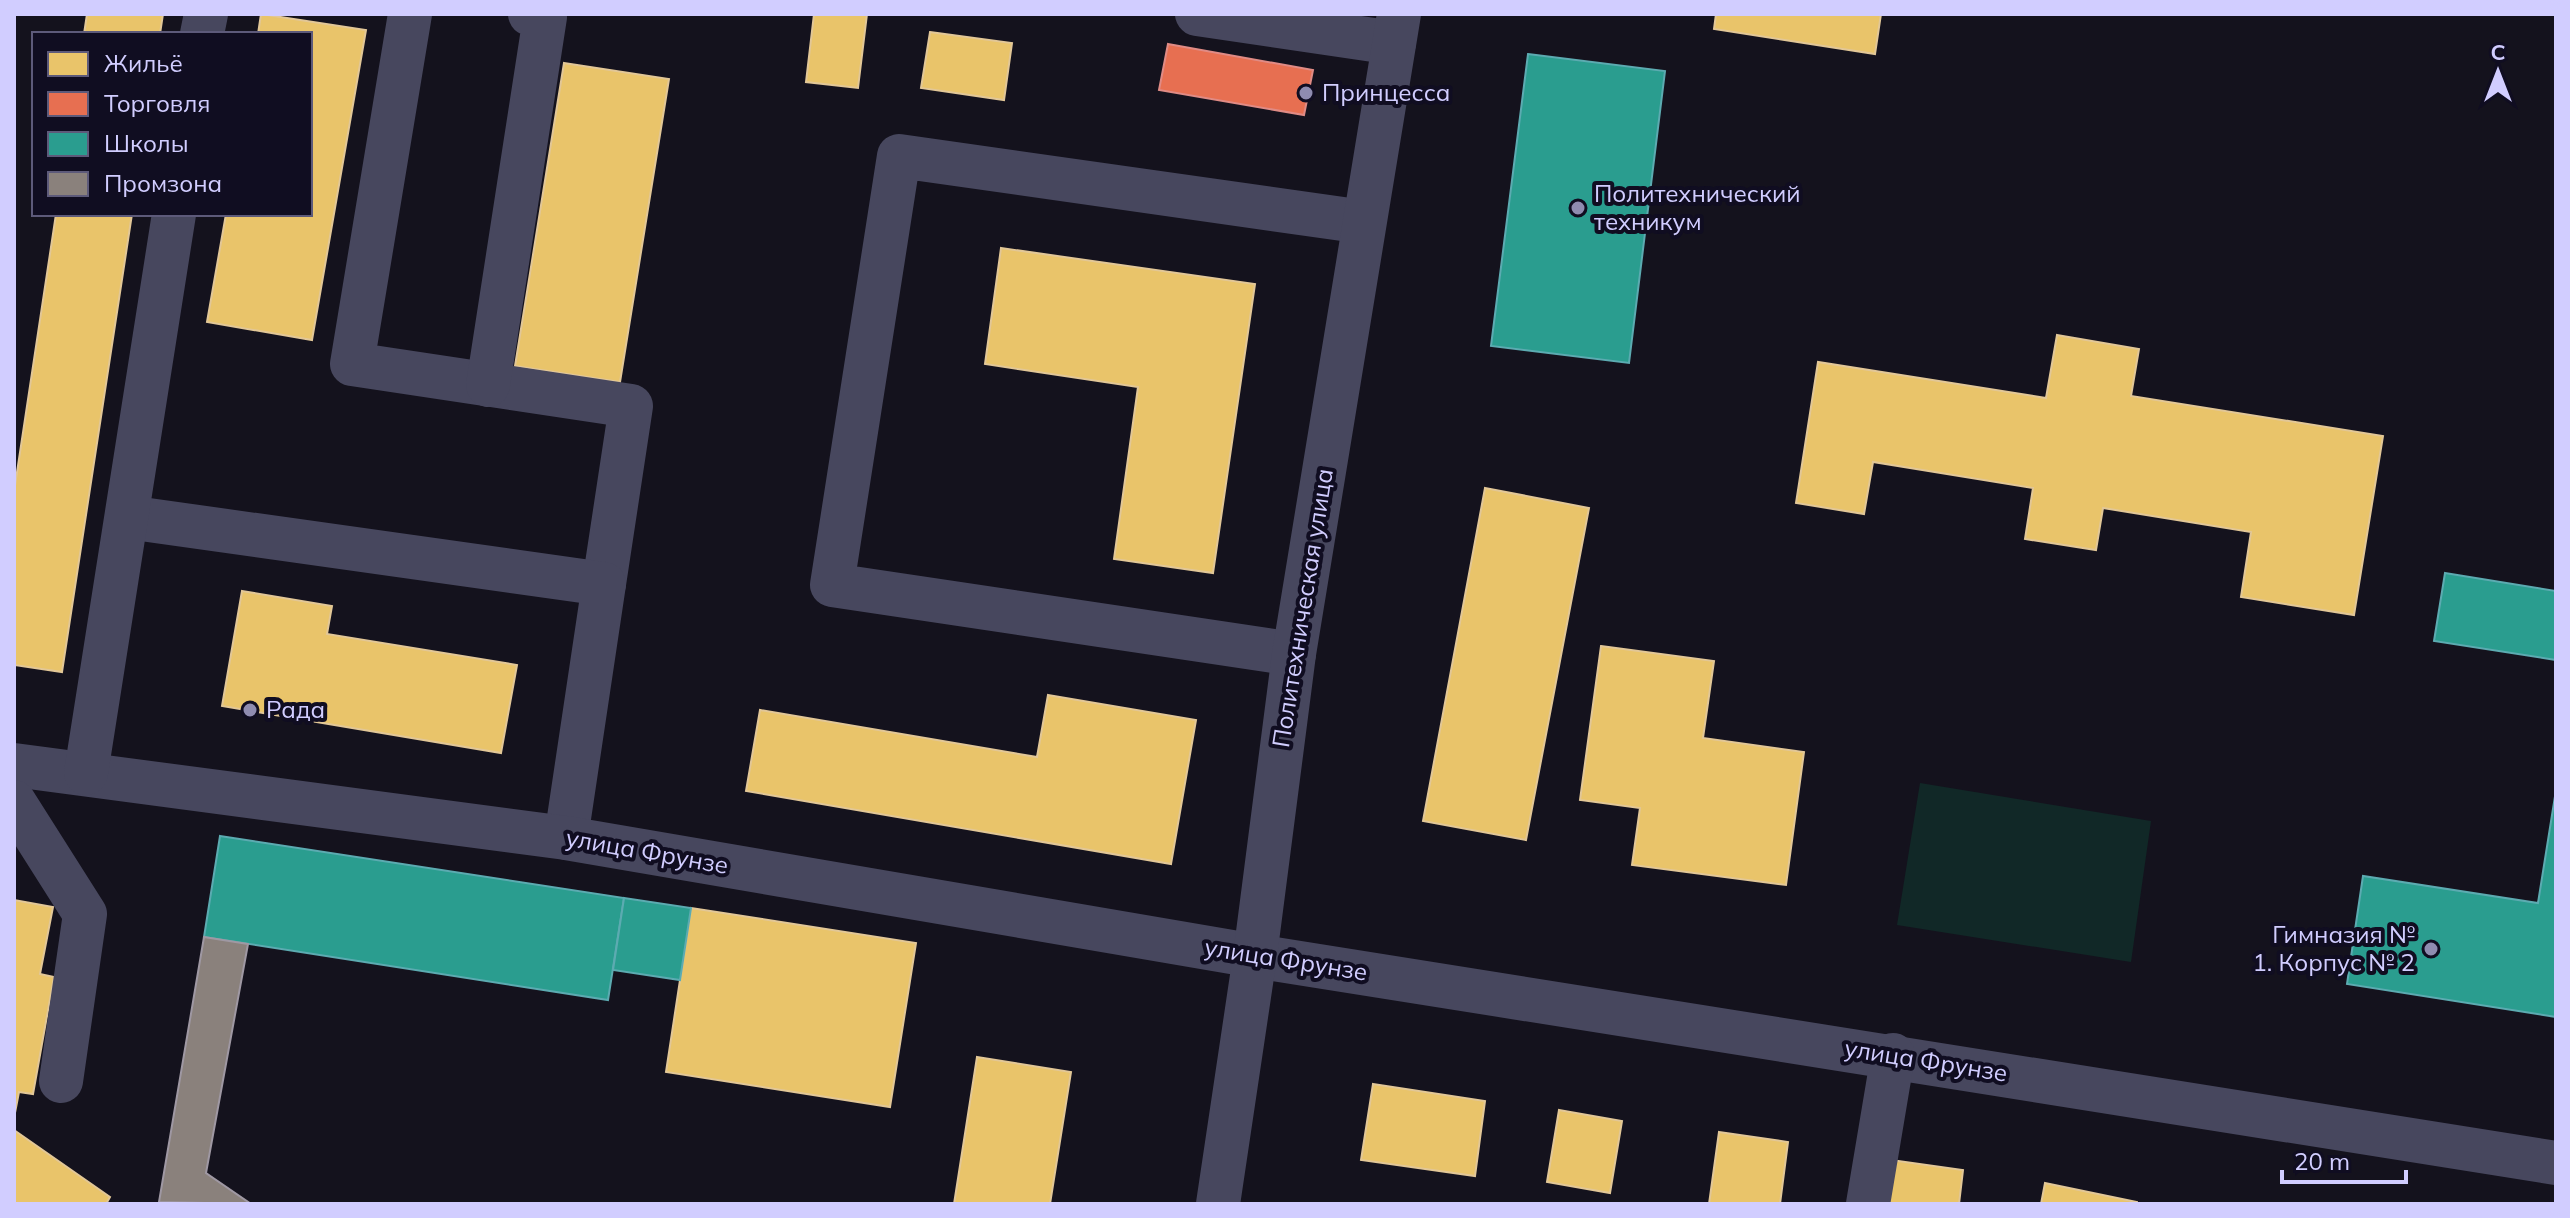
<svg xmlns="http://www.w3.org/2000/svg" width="2570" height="1218" viewBox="0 0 2570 1218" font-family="Mulish,sans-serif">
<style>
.green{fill:#112827}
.homes{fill:#e9c46a;stroke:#e2c797;stroke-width:2}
.shops{fill:#e76f51;stroke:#e08b85;stroke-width:2}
.schools{fill:#2a9d8f;stroke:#5cabb1;stroke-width:2}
.industry{fill:#8a817c;stroke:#9f98a3;stroke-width:2}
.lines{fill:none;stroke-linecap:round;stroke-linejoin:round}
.minor{stroke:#47475e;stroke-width:44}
.poi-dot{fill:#8f8cb0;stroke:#100d21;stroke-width:3}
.labels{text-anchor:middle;stroke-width:8;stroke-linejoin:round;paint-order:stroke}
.poi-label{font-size:24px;fill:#d1cdff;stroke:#100d21;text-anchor:start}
.street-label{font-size:24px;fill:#d1cdff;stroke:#100d21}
</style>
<rect width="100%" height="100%" fill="#14121d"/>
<!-- green -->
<path class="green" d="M1920,783L2151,821L2131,962L1897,925Z"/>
<!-- homes -->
<g class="homes">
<path d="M87,14H163L160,34H84Z"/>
<path d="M261,14L366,30L312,340L207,322L226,214H310V34H258Z"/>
<path d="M814,14H867L858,88L806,82Z"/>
<path d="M1716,14H1881L1875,54L1714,29Z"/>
<path d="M930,32L1012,43L1004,100L921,88Z"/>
<path d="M564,63L669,79L620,382L515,366Z"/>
<path d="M56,214H132L62,672L14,665V492Z"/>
<path d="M1001,248L1255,284L1213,573L1114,559L1138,387L985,364Z"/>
<path d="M2057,335L2139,349L2131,396L2383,436L2354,615L2241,597L2251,532L2103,508L2096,550L2025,539L2033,488L1873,462L1864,514L1796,503L1818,362L2046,398Z"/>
<path d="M1485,488L1589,508L1526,840L1423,821Z"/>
<path d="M242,591L332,606L327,634L517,665L501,753L222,706Z"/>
<path d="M1601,646L1714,661L1703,738L1804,752L1786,885L1632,865L1640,808L1580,800Z"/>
<path d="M1048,695L1196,720L1171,864L746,791L760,710L1037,757Z"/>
<path d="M14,900L53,907L40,974L54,977L33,1094L19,1092L14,1118Z"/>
<path d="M691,908L916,943L890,1107L666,1072Z"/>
<path d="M977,1057L1071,1072L1050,1204H954Z"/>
<path d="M1373,1084L1485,1101L1475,1176L1361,1160Z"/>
<path d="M1559,1110L1622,1121L1610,1193L1547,1182Z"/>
<path d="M14,1130L110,1197L106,1204H14Z"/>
<path d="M1719,1132L1788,1142L1780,1204H1709Z"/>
<path d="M1884,1159L1963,1170L1959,1204H1878Z"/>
<path d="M2045,1183L2137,1202V1204H2041Z"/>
</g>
<!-- shops -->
<path class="shops" d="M1168,44L1313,70L1304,115L1159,90Z"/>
<!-- schools -->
<g class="schools">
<path d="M1528,54L1665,71L1629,363L1491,346Z"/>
<path d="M2445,573L2556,591V660L2434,641Z"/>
<path d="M2556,790V1017L2347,984L2363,876L2538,903Z"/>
<path d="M220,836L624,898L608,1000L204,937Z"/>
<path d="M624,898L691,908L680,980L613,970Z"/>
</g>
<!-- industry -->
<path class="industry" d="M204,937L248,944L206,1173L251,1204L159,1202Z"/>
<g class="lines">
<!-- minor -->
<g class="minor">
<path d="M410,14L352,364L631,406L604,584"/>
<path d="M1197,14L1394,43"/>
<path d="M202,34L206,14"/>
<path d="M488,385L545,17L530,14"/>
<path d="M127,517L604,584L566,838"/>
<path d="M1294,654L832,585L899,156L1364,222"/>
<path d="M14,765L566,838L1255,956L2556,1163"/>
<path d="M86,773L174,214"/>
<path d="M14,802L85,914L61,1081"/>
<path d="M1218,1204L1255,956L1294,654L1399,14"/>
<path d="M1868,1204L1893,1055"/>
</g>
</g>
<!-- markers -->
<g class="poi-dot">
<circle cx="1306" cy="93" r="8"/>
<circle cx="1578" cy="208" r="8"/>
<circle cx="250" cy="710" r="8"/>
<circle cx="2431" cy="949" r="8"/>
</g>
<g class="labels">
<!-- poi labels -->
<g class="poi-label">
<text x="1322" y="101">Принцесса</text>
<text x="1594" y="202">Политехнический<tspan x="1594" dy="28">техникум</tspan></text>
<text x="266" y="718">Рада</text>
<text x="2415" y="943" text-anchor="end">Гимназия №<tspan x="2415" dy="28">1. Корпус № 2</tspan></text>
</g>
<!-- street labels -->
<g class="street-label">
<text transform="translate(1303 608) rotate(-81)" y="8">Политехническая улица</text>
<text transform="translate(647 852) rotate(10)" y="8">улица Фрунзе</text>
<text transform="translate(1286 960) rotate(9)" y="8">улица Фрунзе</text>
<text transform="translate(1926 1061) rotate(9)" y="8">улица Фрунзе</text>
</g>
</g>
<!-- border -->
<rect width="2570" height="1218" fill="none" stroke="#d1cdff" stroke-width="32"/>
<!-- legend -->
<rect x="32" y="32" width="280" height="184" fill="#100d21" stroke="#5d5a7a" stroke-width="2"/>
<rect x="48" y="52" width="40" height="24" fill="#e9c46a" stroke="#5d5a7a" stroke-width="2"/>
<text x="104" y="72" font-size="24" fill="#d1cdff">Жильё</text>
<rect x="48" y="92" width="40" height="24" fill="#e76f51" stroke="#5d5a7a" stroke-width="2"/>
<text x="104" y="112" font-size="24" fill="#d1cdff">Торговля</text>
<rect x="48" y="132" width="40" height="24" fill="#2a9d8f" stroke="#5d5a7a" stroke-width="2"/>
<text x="104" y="152" font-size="24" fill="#d1cdff">Школы</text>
<rect x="48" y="172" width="40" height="24" fill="#8a817c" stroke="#5d5a7a" stroke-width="2"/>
<text x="104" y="192" font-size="24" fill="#d1cdff">Промзона</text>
<!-- north arrow -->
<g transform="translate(2498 72)" stroke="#100d21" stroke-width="6" paint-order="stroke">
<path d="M0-6L14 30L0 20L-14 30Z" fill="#d1cdff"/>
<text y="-12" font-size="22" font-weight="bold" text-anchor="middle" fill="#d1cdff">С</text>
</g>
<!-- scale -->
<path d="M2282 1170v12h124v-12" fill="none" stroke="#d1cdff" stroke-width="4"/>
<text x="2294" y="1170" font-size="24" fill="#d1cdff" stroke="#100d21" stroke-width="6" paint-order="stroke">20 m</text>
</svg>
